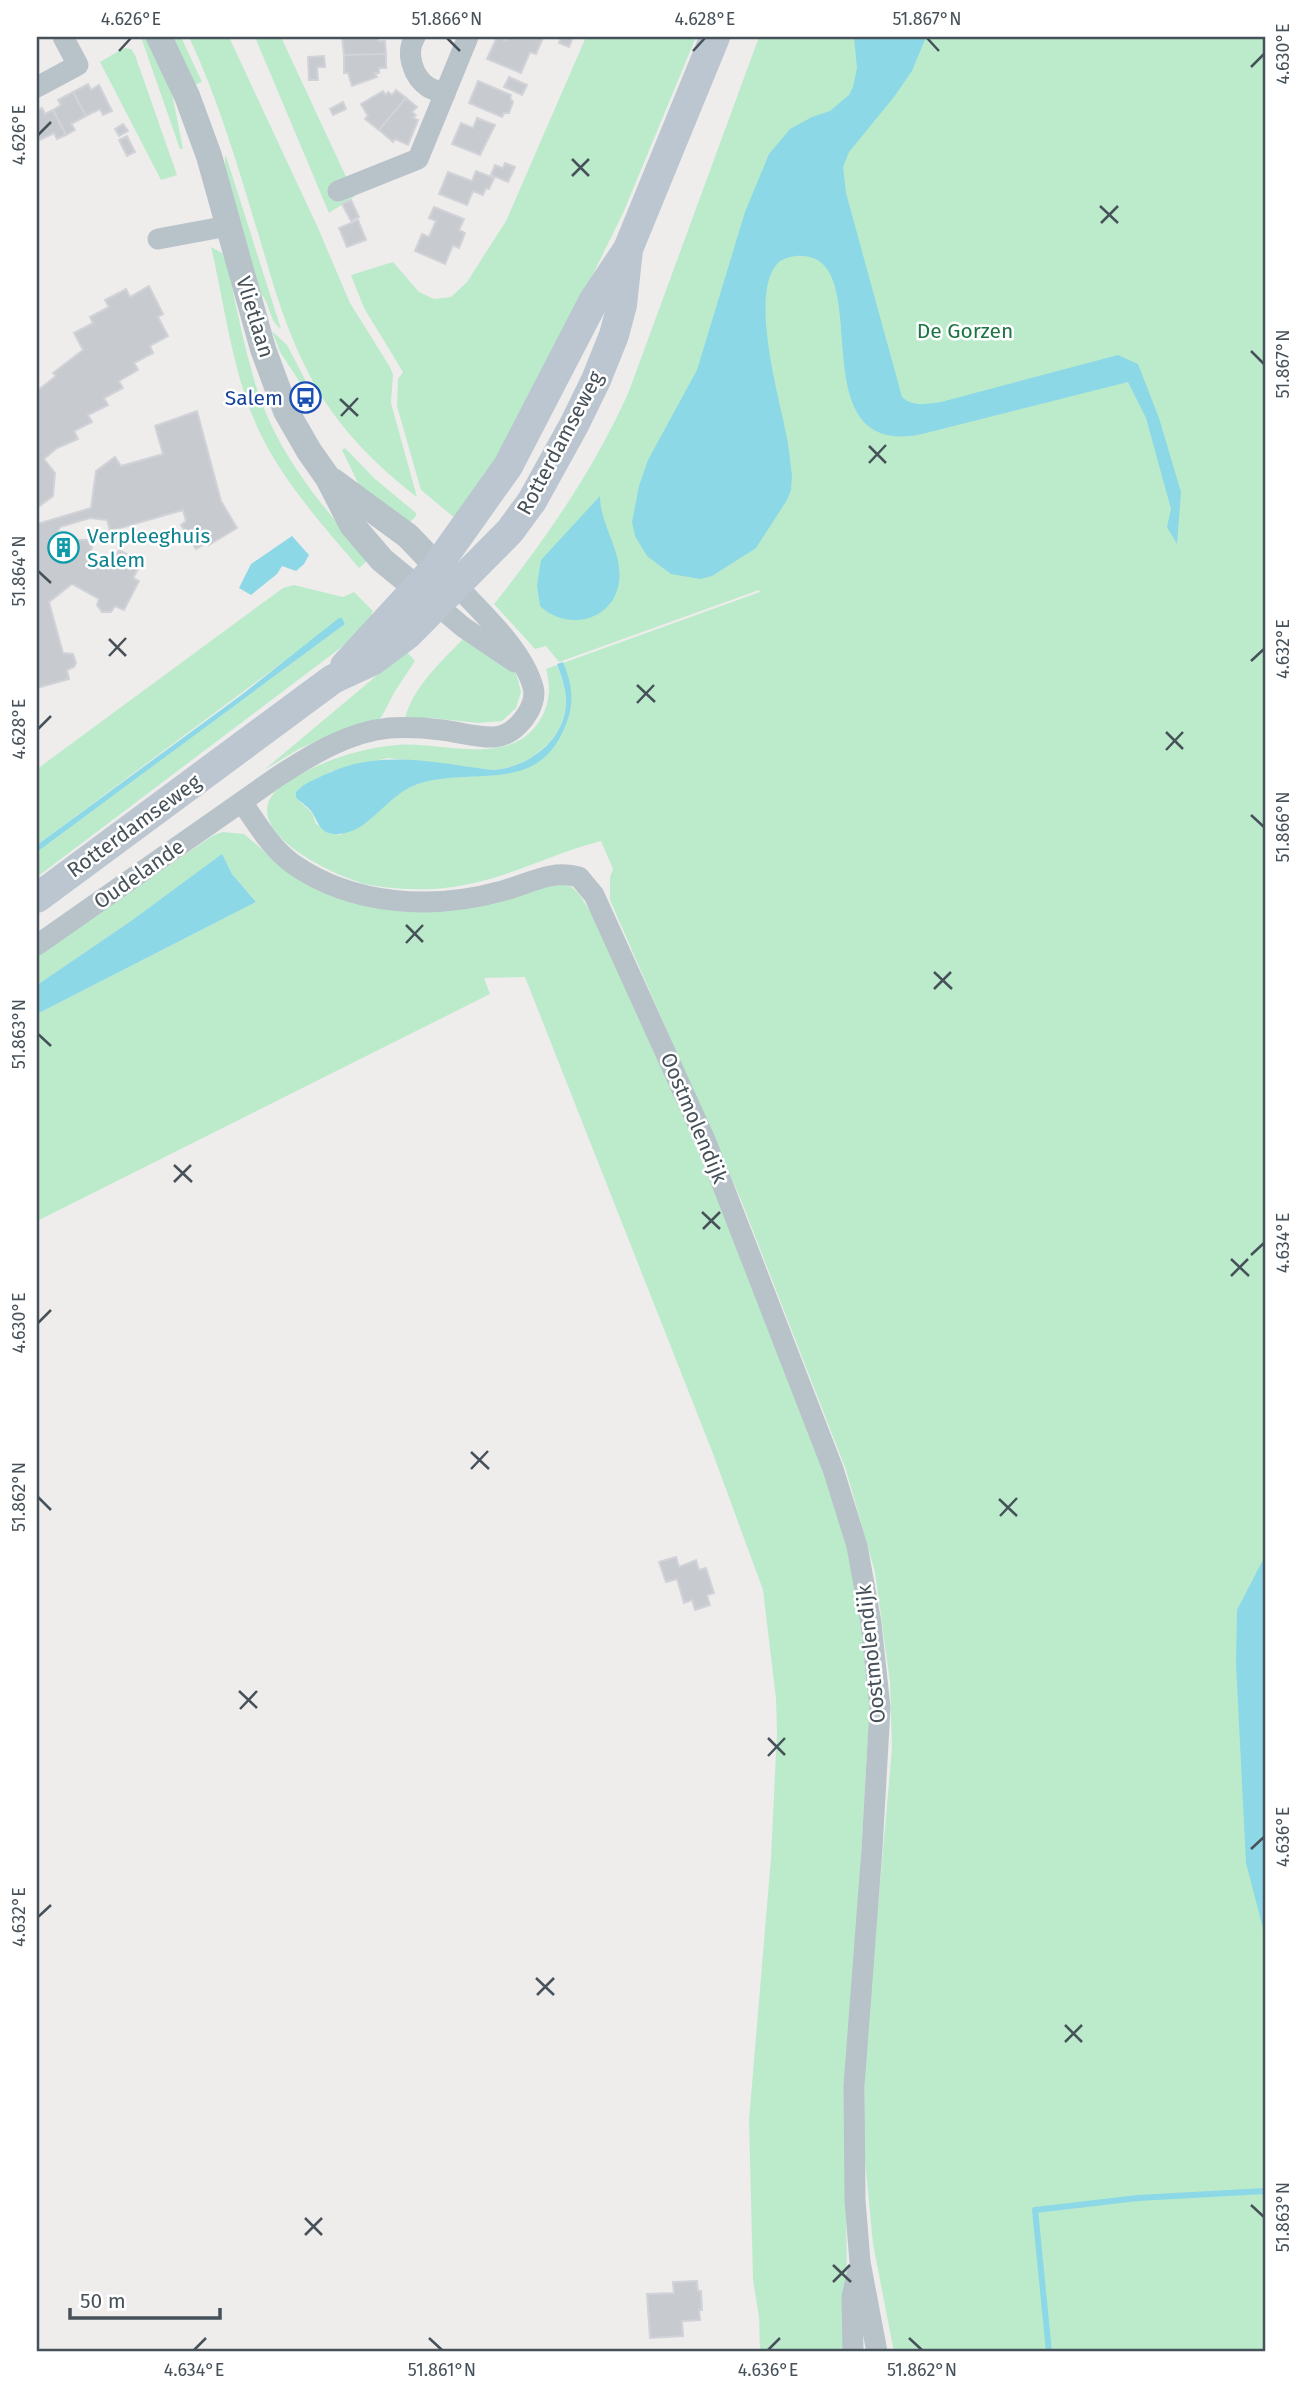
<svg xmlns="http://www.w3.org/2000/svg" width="1302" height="2389" viewBox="0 0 1302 2389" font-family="'Fira Sans',sans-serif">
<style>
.green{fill:#bcebcc}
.water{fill:#8cd8e6}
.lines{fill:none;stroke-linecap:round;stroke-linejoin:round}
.stream{stroke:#8cd8e6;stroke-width:6}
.building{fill:#c7cacf;stroke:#d1d3d8;stroke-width:2}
.minor{stroke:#b8c2c9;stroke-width:21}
.tertiary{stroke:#b8c2c9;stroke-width:26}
.secondary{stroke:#bbc6d0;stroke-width:30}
.ticks{fill:none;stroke:#465159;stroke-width:2.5}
.labels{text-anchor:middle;stroke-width:5;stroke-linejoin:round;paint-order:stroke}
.street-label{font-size:21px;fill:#465159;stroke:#fff}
.park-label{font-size:21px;fill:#1c7543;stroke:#fff}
.transit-label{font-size:21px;fill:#164399;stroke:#fff;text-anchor:end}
.culture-label{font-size:21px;fill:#0d838f;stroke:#fff;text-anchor:start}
.neatline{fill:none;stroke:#465159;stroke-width:2.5}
.ticks-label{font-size:18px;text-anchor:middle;fill:#465159}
</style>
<rect width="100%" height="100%" fill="#efecec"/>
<!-- green -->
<g class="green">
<path d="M138,37H146L171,88L183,149H180L142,40Z"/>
<path d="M171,37H181L202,82L194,85Z"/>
<path d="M189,37H229L318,228L350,303L390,367L393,375L391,403L417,497C370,461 329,418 304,364C285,326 273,284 261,243C240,174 220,103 189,37Z"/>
<path d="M255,37H281L355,196L329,213Z"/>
<path d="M586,37H696L624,211L524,415L456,519L421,490L397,406L398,379L403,372L364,308L351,275L393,262L419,292L434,299L451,297L467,282L506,221Z"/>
<path d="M759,37H1265V2352H894L873,2244L864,2150L865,2055L892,1748L890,1682L875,1572L846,1470L741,1200L610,900V877L613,869L601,841C542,856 499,885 434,889C413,890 391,889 370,885C334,877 222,824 287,782C319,762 359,748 397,745C443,741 510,769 540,720C550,704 551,687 546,669L557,665C561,677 566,689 566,702C565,740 527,768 492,770L388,758L331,771L296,798L312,813L316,824L339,835C373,823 385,796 415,785C471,763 520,798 560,735C574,713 573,687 563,663L760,592L759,590L559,662L546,646L535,649L494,604C546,539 595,468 629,391Z"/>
<path d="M124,48L131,49L135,55L177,175L161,180L100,62Z"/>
<path d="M225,156H226L281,329C268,320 271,303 260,293L225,168Z"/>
<path d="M211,247L222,253L227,263C236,305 244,348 257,389C278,455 323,508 369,559L359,568C324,527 288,487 263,439C233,380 226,310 211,247Z"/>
<path d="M272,331L287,345L311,391L307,393L280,352Z"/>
<path d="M345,448L375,479L416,513V516L406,526L362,491L342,450Z"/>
<path d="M294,585L343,597L354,592L373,611C367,628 352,638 339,649L37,877V852L345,624L342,618L37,845V769L283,588Z"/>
<path d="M466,636L516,673L521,692L516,708L502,721L478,723L431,718H405C414,685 443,660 466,636Z"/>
<path d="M406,651L415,661L395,691L382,716L376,722L331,735L299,749L264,770Z"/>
<path d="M223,832L244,834L270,856L347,899L564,885L572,887L579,894L593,916L697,1145L821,1458L846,1533L871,1685L845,2135L848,2352H760L759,2317L753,2280L749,2120L771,1858L777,1732L776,1699L763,1590L712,1451L525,977L484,978L490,994L37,1221V1014L256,902L232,874L222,855L131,921L37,985V955L214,835Z"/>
</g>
<!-- water -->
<g class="water">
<path d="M854,37H926L912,71L894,97L849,152L843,167L846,193L902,397C912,407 928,404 941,402L1118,355L1138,364L1159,418L1181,492L1177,544L1167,527L1171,509L1146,418L1128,382L918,435C798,455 877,262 804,256C796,255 786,257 779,262C748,290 779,397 786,433C789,447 790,461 792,475L791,490L787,500L756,548L712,576L700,579L671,574L647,556L635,536L632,522L639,486L648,460L697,370L745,212L769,154L790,129L812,117L830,111L849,95L853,87L857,68Z"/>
<path d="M600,496C600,527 626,555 618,587C609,623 565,630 540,606L537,585L541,560Z"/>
<path d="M292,536L309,555L304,564L296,571L282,566L277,574L251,595L239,588L251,564Z"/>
<path d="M339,618H342L345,624L37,852V845L240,696Z"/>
<path d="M563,662C573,686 575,705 564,729C535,798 465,764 413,786C386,797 368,833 338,834C321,835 319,824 312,812C308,807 301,802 296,798V792C304,783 314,780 324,775C379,748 435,763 492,770C528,768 566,740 566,701C566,688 561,676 557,664Z"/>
<path d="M222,854L232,874L256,902L37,1014V985L131,921Z"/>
<path d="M1265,1556V1936L1246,1863L1236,1664L1237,1610Z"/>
</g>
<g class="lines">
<!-- stream -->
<path class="stream" d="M1049,2352L1035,2210L1138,2198L1265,2191"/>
</g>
<!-- building -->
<g class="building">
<path d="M342,37H378V41H385L386,54L344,55Z"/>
<path d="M497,37L506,41L508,37L543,38L536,54L530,52L521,73L487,59Z"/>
<path d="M561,37H573L569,47L559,43Z"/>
<path d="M386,54V68H379V73H375L377,77L352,86L348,73H344V55Z"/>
<path d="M324,56L325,67H317L318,80H309L308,57Z"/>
<path d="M509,77L527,85L522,95L504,87Z"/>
<path d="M478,81L511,95L510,98L513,102L509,113H504L502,117L469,103Z"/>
<path d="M88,84L91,90L99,85L112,111L103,115L100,109L86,116L73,92Z"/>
<path d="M396,90L406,98L379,130L365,119L368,116L361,104L383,91L386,95L388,92L392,95Z"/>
<path d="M73,92L86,116L71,124L75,130L66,135L53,110L61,105L58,100Z"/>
<path d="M406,98L417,107L412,112L416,115L413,118L418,120L408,145L395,139L393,142L379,130Z"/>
<path d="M343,102L346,109L333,115L330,109Z"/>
<path d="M42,108L45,114L53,110L66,135L57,139L54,133L40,140L37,135V111Z"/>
<path d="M477,118L495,125L480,155L452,144L461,123L473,128Z"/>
<path d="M123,124L128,131L119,136L115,129Z"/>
<path d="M127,136L135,152L127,156L119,140Z"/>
<path d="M505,163L515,167L508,182L491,175L495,165L503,168Z"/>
<path d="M476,171L494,178L489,189L486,188L483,195L473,191L467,205L439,194L448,172L472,181Z"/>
<path d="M351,200L359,217L351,221L342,204Z"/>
<path d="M434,207L464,219L459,230L465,233L459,248L453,245L445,264L415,251L422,234L429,237L436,221L429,218Z"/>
<path d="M358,220L366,240L347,247L339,228Z"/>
<path d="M149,286L163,314L158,317L168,336L150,346L153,353L134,363L138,370L119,381L123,388L104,398L108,405L88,415L92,422L74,431L78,439L57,448L44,459L55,473L53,496L37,508V391L56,376L53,373L83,350L74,333L93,323L90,317L109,307L105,300L126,289L130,297Z"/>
<path d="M197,411L221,501L237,528L209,545L207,542L196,549L181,525L186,521L183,510L110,531L107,520L90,518L60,527L55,536L74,546L78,540H87L92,547L91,552L111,565L119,550L142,562L133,578L139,581L124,610L115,606L111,612H102L97,605L99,599L72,584L49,602L63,653L73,654L76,663L74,667L67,670L69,679L37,688V524L91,508L96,471L115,457L121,466L163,454L155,426Z"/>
<path d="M676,1557L679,1567L696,1560L699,1570L706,1568L714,1593L707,1595L710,1605L695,1610L692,1600L684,1603L677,1579L666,1582L659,1562Z"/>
<path d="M697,2281L698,2291H701L702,2310H699L700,2320L682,2321L683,2336L650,2338L647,2294L674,2293L673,2282Z"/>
</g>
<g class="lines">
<!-- minor -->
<g class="minor">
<path d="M415,37C405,53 413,77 428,87C433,90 440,92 445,94"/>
<path d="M37,87L78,65L63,37"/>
<path d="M338,191L418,159L468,37"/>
<path d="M158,239L228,226"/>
<path d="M437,605L463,627L515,662"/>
<path d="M242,802C257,824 271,848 293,864C353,906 433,910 502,891C528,884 552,869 579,877L594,895L706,1142L833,1469L857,1546L871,1623L880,1708L872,1849L854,2086L855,2200L860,2262L877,2352"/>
<path d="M37,945L277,777C311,755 348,732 389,728C406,727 425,728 442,730C459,732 477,738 495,737C507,736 518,727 525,717C531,709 536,697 533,687C523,650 483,614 457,586"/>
<path d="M853,2352L852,2297L858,2271"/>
</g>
<!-- tertiary -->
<g class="tertiary">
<path d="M159,37L187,96L209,156L263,349L286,411L309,451L328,478L352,525L382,560L432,601"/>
<path d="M333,481L408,536L450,580"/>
</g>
<!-- secondary -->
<g class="secondary">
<path d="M345,666L437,566L508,466L594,300L628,249L715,37"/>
<path d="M37,898L333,679L372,661L408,634L510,531L532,501L574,425L596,380L614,335L622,305L628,249"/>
</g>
</g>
<!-- ticks -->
<path class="ticks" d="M447,38L460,51M927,38L939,51M119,51L131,38M693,51L705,38M1251,67L1264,54M38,135L51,122M572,159L589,176M572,176L589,159M1100,206L1118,223M1101,223L1118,206M1251,351L1264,364M340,399L358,416M341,416L358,398M869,446L886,463M869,463L886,445M38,571L51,583M109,639L126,656M109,656L126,638M1251,661L1264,649M637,685L655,702M637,703L654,685M38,729L51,716M1166,732L1183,749M1166,750L1183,732M1251,815L1264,827M406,925L423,942M406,943L423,925M934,972L952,989M934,989L951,972M38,1034L51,1046M174,1165L192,1182M174,1182L191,1165M702,1212L720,1229M703,1229L720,1212M1251,1255L1264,1243M1231,1259L1249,1276M1231,1276L1248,1259M38,1323L51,1310M471,1452L489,1469M471,1469L488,1451M38,1497L51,1510M999,1499L1017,1516M1000,1516L1017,1498M239,1691L257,1708M240,1709L257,1691M768,1738L785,1755M768,1756L785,1738M1251,1849L1264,1837M38,1917L51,1905M536,1978L554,1995M537,1995L554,1978M1065,2025L1082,2042M1065,2042L1082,2025M1251,2205L1264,2217M305,2218L322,2235M305,2235L322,2218M833,2265L851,2282M833,2282L850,2265M429,2338L442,2350M909,2338L922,2350M194,2350L206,2338M768,2350L780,2338"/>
<!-- icons -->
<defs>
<symbol id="bus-ring" viewBox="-11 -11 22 22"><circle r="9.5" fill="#fff" stroke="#1a4fb4" stroke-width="1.5"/><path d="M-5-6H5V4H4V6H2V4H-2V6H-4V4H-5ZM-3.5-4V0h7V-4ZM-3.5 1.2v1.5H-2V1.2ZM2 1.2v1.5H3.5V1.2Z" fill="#1a4fb4"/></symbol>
<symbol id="building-ring" viewBox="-11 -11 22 22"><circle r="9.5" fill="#fff" stroke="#0f9aa8" stroke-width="1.5"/><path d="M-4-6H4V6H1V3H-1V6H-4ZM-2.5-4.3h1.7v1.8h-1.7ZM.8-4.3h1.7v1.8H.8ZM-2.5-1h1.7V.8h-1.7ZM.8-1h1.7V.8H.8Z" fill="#0f9aa8"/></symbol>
</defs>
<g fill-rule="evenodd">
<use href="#bus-ring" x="288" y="380" width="35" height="35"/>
<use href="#building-ring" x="46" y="530" width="35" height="35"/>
</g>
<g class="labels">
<!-- street labels -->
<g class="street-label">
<text transform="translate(255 317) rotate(73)" y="7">Vlietlaan</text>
<text transform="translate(560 443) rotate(-62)" y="7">Rotterdamseweg</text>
<text transform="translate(134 826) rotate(-36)" y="7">Rotterdamseweg</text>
<text transform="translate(139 874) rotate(-35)" y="7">Oudelande</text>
<text transform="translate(694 1118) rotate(67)" y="7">Oostmolendijk</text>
<text transform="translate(871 1654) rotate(-96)" y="7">Oostmolendijk</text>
</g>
<!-- park labels -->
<g class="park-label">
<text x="965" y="338">De Gorzen</text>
</g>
<!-- transit labels -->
<g class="transit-label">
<text x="283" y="405">Salem</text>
</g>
<!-- culture labels -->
<g class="culture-label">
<text x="87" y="543">Verpleeghuis<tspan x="87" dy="24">Salem</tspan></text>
</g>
</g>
<!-- border -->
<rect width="1302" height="2389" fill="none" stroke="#ffffff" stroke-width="77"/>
<!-- scale -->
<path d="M70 2308v10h150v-10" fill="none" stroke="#465159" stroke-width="3.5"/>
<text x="80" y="2308" font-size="21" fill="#465159" stroke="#ffffff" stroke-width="5" paint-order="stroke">50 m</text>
<rect x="38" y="38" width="1226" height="2312" class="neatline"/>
<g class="ticks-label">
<text x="131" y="25">4.626°E</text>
<text x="447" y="25">51.866°N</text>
<text x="705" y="25">4.628°E</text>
<text x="927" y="25">51.867°N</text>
<text transform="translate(1283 54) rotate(-90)" y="6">4.630°E</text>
<text transform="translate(19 135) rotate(-90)" y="6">4.626°E</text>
<text transform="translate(1283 364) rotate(-90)" y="6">51.867°N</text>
<text transform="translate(19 571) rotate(-90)" y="6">51.864°N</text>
<text transform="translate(1283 649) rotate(-90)" y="6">4.632°E</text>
<text transform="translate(19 729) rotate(-90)" y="6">4.628°E</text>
<text transform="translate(1283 827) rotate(-90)" y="6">51.866°N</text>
<text transform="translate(19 1034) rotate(-90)" y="6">51.863°N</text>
<text transform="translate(1283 1243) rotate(-90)" y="6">4.634°E</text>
<text transform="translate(19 1323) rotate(-90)" y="6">4.630°E</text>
<text transform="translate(19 1497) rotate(-90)" y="6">51.862°N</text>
<text transform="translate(1283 1837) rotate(-90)" y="6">4.636°E</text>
<text transform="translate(19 1917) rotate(-90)" y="6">4.632°E</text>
<text transform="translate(1283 2217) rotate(-90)" y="6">51.863°N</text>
<text x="194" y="2376">4.634°E</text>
<text x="442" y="2376">51.861°N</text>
<text x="768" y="2376">4.636°E</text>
<text x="922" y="2376">51.862°N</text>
</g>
</svg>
